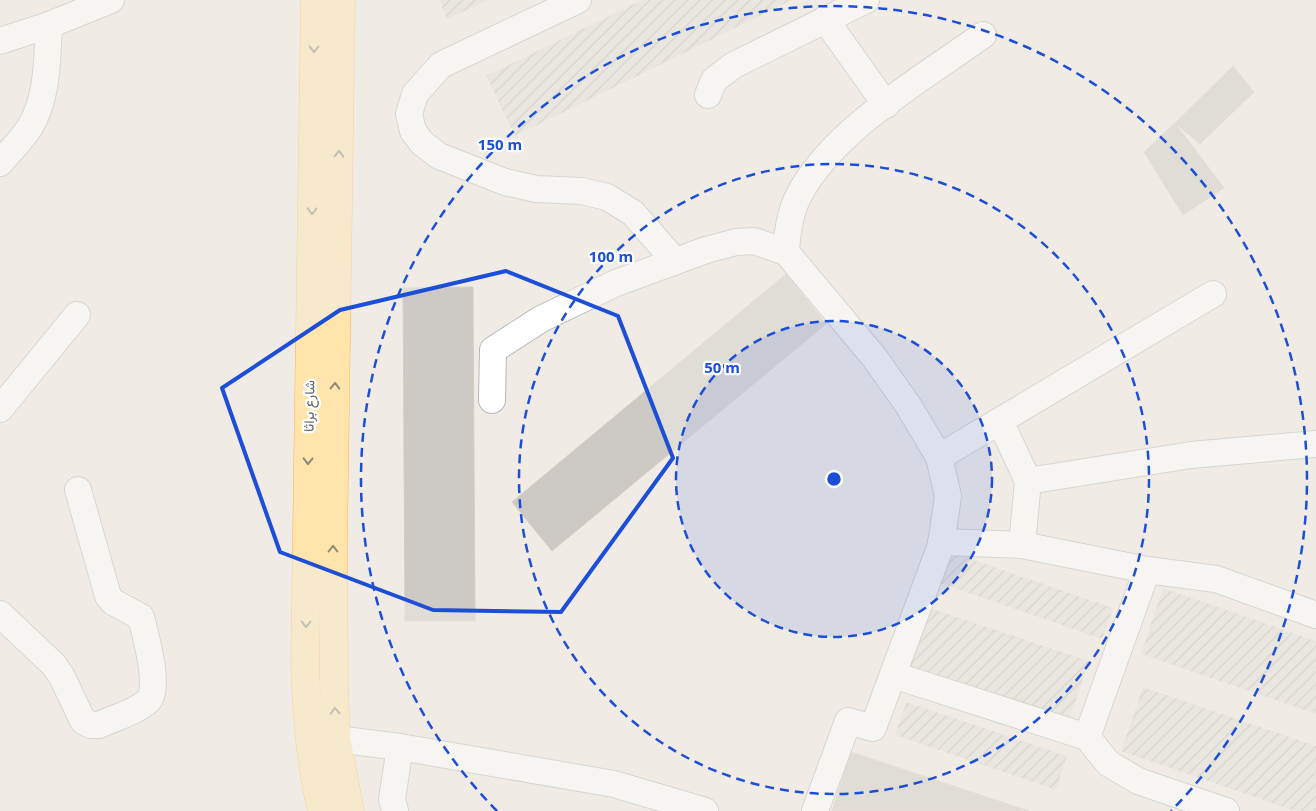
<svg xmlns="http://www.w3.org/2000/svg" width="1316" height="811" viewBox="0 0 1316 811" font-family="'Noto Sans',Vazirmatn,sans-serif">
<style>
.industrial{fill:url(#industrial-furrows)}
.building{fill:#cdc9c4;stroke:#d6cdc2}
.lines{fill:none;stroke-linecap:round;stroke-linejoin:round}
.minor-casing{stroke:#b5b9bd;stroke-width:28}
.major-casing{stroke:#fdb251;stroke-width:29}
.minor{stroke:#fff;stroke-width:26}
.major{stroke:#ffe4ab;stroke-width:28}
.oneway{stroke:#8d897b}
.marked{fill:none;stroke:#1d4ed8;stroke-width:4;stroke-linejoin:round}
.ring{fill:none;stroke:#1d4ed8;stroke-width:2.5;stroke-dasharray:9 6}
.labels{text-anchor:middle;stroke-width:4.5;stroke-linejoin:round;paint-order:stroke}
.street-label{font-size:14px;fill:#5c6267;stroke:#fff}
.centre{fill:#1d4ed8;stroke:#fff;stroke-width:2.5}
.ring-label{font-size:15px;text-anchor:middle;font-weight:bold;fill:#1d4ed8;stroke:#fff;stroke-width:4.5;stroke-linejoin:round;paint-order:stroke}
</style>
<defs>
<pattern id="industrial-furrows" width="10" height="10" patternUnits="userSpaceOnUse" patternTransform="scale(1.25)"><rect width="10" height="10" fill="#e1ded9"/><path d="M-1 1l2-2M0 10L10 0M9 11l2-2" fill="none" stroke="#bab7b4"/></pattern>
</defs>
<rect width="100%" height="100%" fill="#f0ece5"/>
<!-- industrial -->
<g class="industrial">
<path d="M439,0H488L447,19Z"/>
<path d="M642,0H792L515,136L486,76Z"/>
<path d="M951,552L1113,608L1102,639L940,583Z"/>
<path d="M1163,588L1316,641V714L1141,654Z"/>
<path d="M930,608L1089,661L1067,726L908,673Z"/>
<path d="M1143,687L1316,746V811H1295L1121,751Z"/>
<path d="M906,702L1067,756L1056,790L895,735Z"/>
</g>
<!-- building -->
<g class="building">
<path d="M1233,66L1254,92L1200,144L1175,123Z"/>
<path d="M1175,123L1224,188L1183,215L1144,152Z"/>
<path d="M786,274L826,324L552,551L512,502Z"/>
<path d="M473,287L475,621H405L403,288Z"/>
<path d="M851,752L1029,811H832Z"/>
</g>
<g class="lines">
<defs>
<g id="minor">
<path d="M578,0L441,65L415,94L409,114L413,131L422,143L439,156L505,182L536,189L582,191L607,197L633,213L675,261"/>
<path d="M825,19L886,105"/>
<path d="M0,41L49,25L111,0"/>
<path d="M708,95L714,80L734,65L866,0"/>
<path d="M0,163C10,151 22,140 30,127C48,97 47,59 49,25"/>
<path d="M492,400L493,350L541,319L616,283L706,250L736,242L754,241L786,252"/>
<path d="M0,409L77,315"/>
<path d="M939,457L1213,294"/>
<path d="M1028,481L1191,455L1316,444"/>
<path d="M941,542L1022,545L1028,481L1000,421"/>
<path d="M1022,545L1147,570L1087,737"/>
<path d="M1147,570L1216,579L1316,615"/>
<path d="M0,614L54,665L62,677L83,721L91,725H99C114,718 136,712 148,701C161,689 145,633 141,617L113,602L108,596L78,490"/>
<path d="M893,675L1087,737L1108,763L1138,781L1226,811"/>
<path d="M336,739L400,747L614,784L705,811"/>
<path d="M395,811L392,799L400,747"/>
<path d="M815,811L848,721L873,728L941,545L948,496L939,457L908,405L874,357L786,252C787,234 790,213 798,197C831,131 923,78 983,35"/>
</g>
<g id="major">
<path d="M315,0L305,664C307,714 310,762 322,811"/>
<path d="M341,0L333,547L334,687L336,739L350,811"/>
</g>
</defs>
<!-- minor casing -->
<use href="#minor" class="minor-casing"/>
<!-- major casing -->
<use href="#major" class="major-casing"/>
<!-- minor -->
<use href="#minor" class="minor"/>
<!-- major -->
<use href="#major" class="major"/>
</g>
<!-- one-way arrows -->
<defs><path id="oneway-chevron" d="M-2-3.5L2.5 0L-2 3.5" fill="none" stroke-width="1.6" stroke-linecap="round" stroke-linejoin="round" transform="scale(1.25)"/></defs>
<g class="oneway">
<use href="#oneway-chevron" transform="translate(314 49) rotate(91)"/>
<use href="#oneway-chevron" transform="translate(339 154) rotate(-89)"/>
<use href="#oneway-chevron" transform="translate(312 211) rotate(91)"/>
<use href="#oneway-chevron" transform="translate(335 386) rotate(-89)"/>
<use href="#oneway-chevron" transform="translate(308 461) rotate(91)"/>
<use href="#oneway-chevron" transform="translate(333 549) rotate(-90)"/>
<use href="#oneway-chevron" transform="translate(306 624) rotate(91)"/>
<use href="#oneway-chevron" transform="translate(335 711) rotate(-93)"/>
</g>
<!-- marked area -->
<path d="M0 0H1316V811H0ZM506,271L618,316L673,458L561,612L433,610L280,552L222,388L340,310Z" fill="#f0ece5" fill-opacity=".55" fill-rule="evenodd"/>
<path class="marked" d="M506,271L618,316L673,458L561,612L433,610L280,552L222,388L340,310Z"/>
<!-- distance rings -->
<circle cx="834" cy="479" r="158" fill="#1d4ed8" fill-opacity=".12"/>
<g class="ring">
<circle cx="834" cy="479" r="158"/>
<circle cx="834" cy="479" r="315"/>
<path d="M497 811A473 473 0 1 1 1171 811"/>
</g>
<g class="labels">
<!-- street labels -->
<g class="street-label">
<text transform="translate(309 406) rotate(-89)" y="5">شارع براثا</text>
</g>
</g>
<circle cx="834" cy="479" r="8" class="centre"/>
<g class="ring-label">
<text x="500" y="150">150 m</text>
<text x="611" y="262">100 m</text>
<text x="722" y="373">50 m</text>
</g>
</svg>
